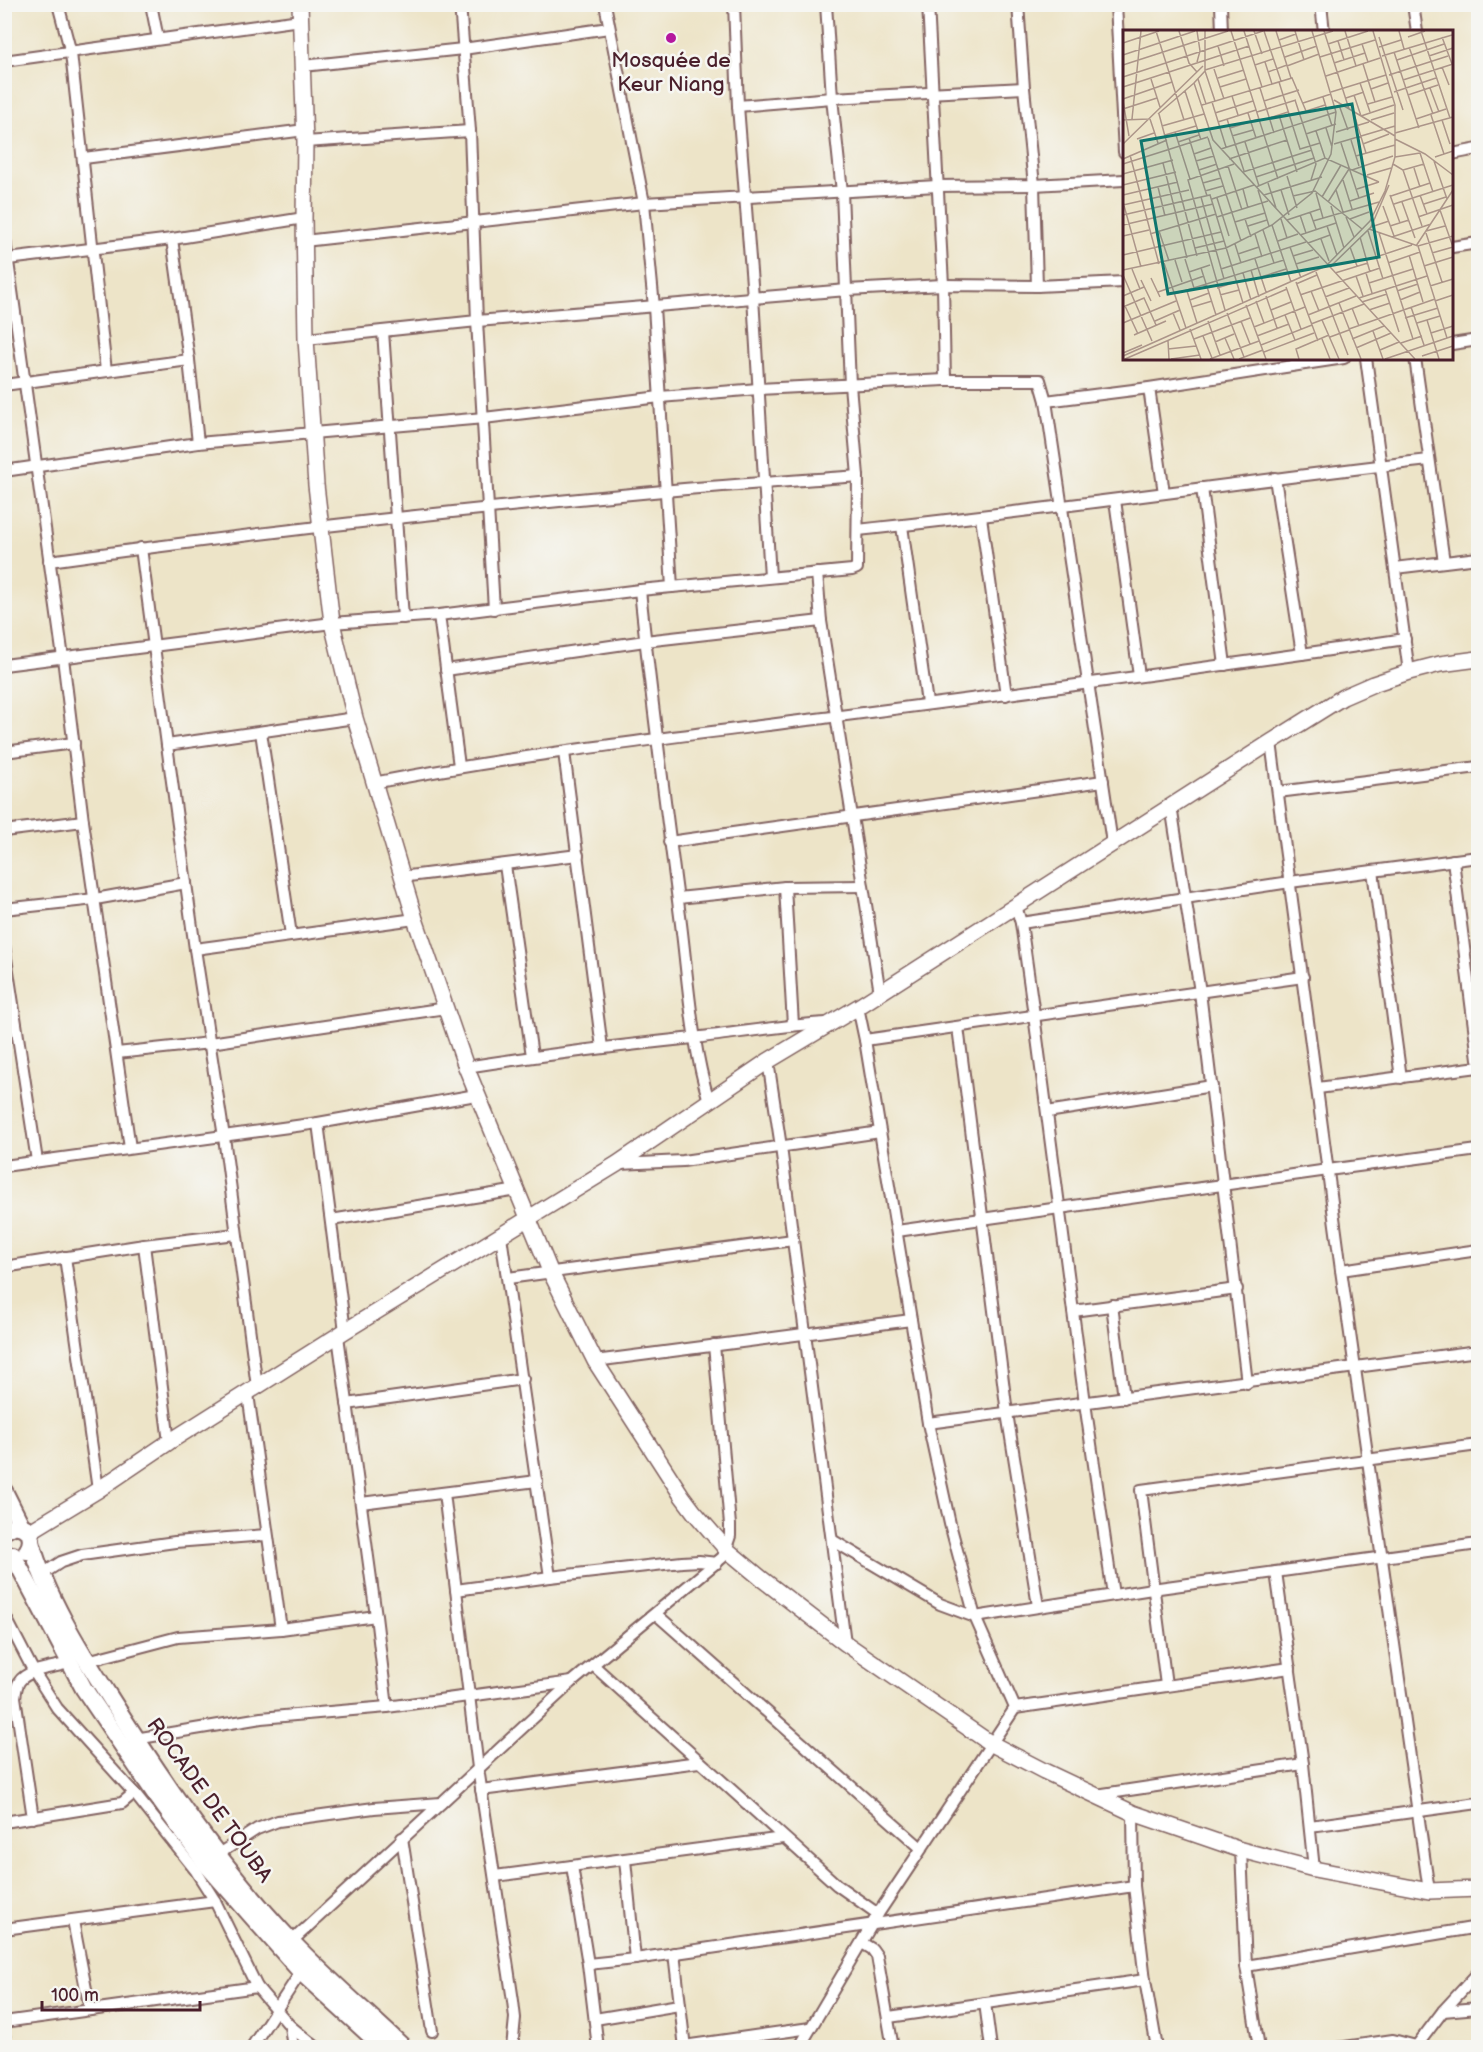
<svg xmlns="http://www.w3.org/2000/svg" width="1483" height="2052" viewBox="0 0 1483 2052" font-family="'Balsamiq Sans',sans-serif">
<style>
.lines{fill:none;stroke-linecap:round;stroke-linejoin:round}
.street-casing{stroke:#836462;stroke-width:14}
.secondary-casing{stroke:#836462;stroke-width:18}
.primary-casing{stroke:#836462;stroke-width:20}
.street{stroke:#fff;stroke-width:10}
.secondary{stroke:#fff;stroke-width:15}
.primary{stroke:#fff;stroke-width:16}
.poi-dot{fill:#b5179e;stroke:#f6f6f2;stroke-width:2}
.labels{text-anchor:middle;stroke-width:5;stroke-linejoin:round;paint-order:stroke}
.poi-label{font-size:21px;fill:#4a1f2b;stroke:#f6f6f2}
.street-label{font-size:21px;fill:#4a1f2b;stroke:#f6f6f2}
.inset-road{fill:none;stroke:#ac9589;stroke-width:1.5}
.view{fill:#0f766e;fill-opacity:0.15;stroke:#0f766e;stroke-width:3}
.inset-edge{fill:none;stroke:#4a1f2b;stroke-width:3}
</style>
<rect width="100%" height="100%" fill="#f6f6f2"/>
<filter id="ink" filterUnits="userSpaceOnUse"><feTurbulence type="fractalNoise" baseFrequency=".0167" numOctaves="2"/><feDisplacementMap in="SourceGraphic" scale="12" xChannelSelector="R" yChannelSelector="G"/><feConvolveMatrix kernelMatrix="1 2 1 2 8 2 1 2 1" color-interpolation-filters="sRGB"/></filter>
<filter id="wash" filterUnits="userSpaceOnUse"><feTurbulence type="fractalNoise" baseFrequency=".008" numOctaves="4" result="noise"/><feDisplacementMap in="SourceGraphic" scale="24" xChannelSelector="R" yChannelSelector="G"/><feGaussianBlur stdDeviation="1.35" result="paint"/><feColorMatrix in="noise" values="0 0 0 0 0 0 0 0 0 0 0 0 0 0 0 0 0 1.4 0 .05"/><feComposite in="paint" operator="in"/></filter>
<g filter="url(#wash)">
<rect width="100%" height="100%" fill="#ede4c8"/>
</g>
<g filter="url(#ink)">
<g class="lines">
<defs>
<g id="street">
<path d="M58,4L71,53L106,371"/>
<path d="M151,4L158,39"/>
<path d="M460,4L470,131L477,321L494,609"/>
<path d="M605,4L644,203L654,307L672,587"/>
<path d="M734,4L738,106L753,297L770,577"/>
<path d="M928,4L943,285L945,380"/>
<path d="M1018,4L1024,88L1034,185L1037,286"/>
<path d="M1116,4L1124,152"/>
<path d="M1221,4L1222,32"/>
<path d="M1321,4L1324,32"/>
<path d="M1413,4L1417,32"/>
<path d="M4,61L300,20"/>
<path d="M303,66L463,49L609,28"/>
<path d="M738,106L832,98L1024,88"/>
<path d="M305,142L470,131"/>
<path d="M1452,154L1478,149"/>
<path d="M84,158L305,130"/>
<path d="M4,233L63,658L83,821L130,1148"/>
<path d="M172,239L189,360L198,443"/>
<path d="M304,241L644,203L937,186L1034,185L1124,180"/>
<path d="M1452,247L1478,243"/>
<path d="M8,259L172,239L304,218"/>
<path d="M383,331L403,618"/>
<path d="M306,339L477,321L847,290L943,285L1037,286L1124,282"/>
<path d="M1452,344L1478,340"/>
<path d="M1366,358L1409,672"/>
<path d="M1415,358L1444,562"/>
<path d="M4,385L189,360"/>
<path d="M1149,388L1164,493"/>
<path d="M1046,401L1149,388L1344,358"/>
<path d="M4,471L198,443L484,418L660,397L758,389L945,380H1040L1046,401L1112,843"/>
<path d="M1275,478L1302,654"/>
<path d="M1202,488L1225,665"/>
<path d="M1115,500L1139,676"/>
<path d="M981,517L1006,695"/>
<path d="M902,526L927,703"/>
<path d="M858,530C1049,510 1239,482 1429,460"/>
<path d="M141,548L167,745L195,949L224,1137L257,1387"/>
<path d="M49,561C253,533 458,510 663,491C728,485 793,481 858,476"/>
<path d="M1395,568L1478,558"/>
<path d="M817,573L821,621L880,993"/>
<path d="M640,590C651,699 666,808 680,916C688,977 691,1043 709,1101"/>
<path d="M439,615L459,766"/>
<path d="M4,665L332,623L439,615L640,590L852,570L857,568L858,476L850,385L842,192L832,98L826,4"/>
<path d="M446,670L645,641L821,621"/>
<path d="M261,732L291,935"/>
<path d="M1271,742L1341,1270L1429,1891"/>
<path d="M167,745L355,718"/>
<path d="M4,752L74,743"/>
<path d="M564,752L602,1048"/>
<path d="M373,783C522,754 673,737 824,718C1017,693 1211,668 1405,639"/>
<path d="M1278,792L1478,767"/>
<path d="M1171,806L1200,992L1247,1383"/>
<path d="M4,831L83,821"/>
<path d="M669,842L1103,781"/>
<path d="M1453,860L1478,1059"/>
<path d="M505,865L532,1056"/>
<path d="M1373,871L1401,1078"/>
<path d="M401,877L578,855"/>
<path d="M785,887L793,1025"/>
<path d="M678,898L785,887L863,886"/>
<path d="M1016,906L1021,923L1034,1015L1085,1403L1113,1595"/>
<path d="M4,909L95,899L186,883"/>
<path d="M1021,923L1290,882L1478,857"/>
<path d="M4,945L37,1161"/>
<path d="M195,949L415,919"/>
<path d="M958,1027L1007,1413L1038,1606"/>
<path d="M865,1040L1303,977"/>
<path d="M117,1053L210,1043L446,1008"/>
<path d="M768,1061L781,1147L845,1643"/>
<path d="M466,1067C542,1055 617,1046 693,1038C738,1033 783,1025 829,1023"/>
<path d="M1318,1088L1478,1067"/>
<path d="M1047,1112L1212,1086"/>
<path d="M318,1123L345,1331"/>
<path d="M619,1164L683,1161L880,1132"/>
<path d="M4,1166L318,1123L476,1095"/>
<path d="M331,1220L518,1190"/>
<path d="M897,1231L1328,1170L1478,1150"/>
<path d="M501,1236L550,1577"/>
<path d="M144,1245L169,1442"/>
<path d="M65,1257L98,1490"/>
<path d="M4,1267L144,1245L236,1234"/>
<path d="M1341,1270L1478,1250"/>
<path d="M508,1278L793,1240"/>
<path d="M1112,1305L1124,1398"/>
<path d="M1073,1311L1237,1289"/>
<path d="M338,1336L376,1616L387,1707"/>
<path d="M595,1361L911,1320"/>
<path d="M248,1394L281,1629"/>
<path d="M347,1404L523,1379"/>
<path d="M928,1423L1478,1351"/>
<path d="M444,1493L478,1768L513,2001L515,2018L512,2048"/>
<path d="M361,1503L537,1481"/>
<path d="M832,1540L940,1604L975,1617L1152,1589L1478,1544"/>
<path d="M1276,1572L1303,1764L1314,1869"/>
<path d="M41,1575L61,1562L82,1555L175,1542L266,1535"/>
<path d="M456,1590L550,1577L682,1562L699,1561L717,1563"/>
<path d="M4,1614L34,1672L57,1708L134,1793L196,1871L215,1901L257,1987L290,2026L317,2048"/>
<path d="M656,1614L921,1848"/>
<path d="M87,1661L178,1637L281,1629L376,1616"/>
<path d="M593,1665L837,1885L878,1914"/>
<path d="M1166,1685L1141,1490L1478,1445"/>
<path d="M1015,1708L1290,1668"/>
<path d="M135,1739L261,1718L387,1707L572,1682"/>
<path d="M481,1790L699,1762"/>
<path d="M1096,1795L1303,1764"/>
<path d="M1133,1813L1134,1886L1145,1980L1157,2048"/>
<path d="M33,1818L15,1697C16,1692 16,1687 19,1682C27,1669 56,1667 70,1663"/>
<path d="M4,1822L122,1803L134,1793"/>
<path d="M1310,1826L1478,1803"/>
<path d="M402,1838L432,2031"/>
<path d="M1241,1850L1246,1966L1259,2048"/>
<path d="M217,1855L257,1829L278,1821L374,1808L441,1803"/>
<path d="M625,1860L635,1959"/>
<path d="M572,1866L588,1964L598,2048"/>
<path d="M495,1876L783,1838"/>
<path d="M73,1921L90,2010"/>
<path d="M4,1929L215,1901"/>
<path d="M291,1942L572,1682L723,1557L730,1536V1525L714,1345"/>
<path d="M862,1943L872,1949L877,1956L893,2048"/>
<path d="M674,1953L685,2048"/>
<path d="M588,1964L635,1959L1134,1886"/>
<path d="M1246,1966L1478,1927"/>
<path d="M985,2003L991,2048"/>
<path d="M1443,2011L1478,2008"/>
<path d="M889,2017L1145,1980"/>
<path d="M595,2019L679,2005"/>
<path d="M4,2022L257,1987"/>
<path d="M290,2026L293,2048"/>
<path d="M4,2034L6,2048"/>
<path d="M684,2046L810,2028"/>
<path d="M251,2048L301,1972"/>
<path d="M799,2048L878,1914L1015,1708L975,1617L950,1524L928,1423L865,1040L858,1007"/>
<path d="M1338,2048L1393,2040L1416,2046"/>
<path d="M1415,2048L1443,2011L1478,1973"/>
</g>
<g id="secondary">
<path d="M300,4L305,142L304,218L306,339L316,485L332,623L355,718L415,919L466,1067L550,1271L595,1361L682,1496L694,1512L727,1550L762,1579L845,1643L990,1743L1044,1771L1133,1813L1241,1850L1314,1869L1429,1891L1478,1889"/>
<path d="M29,1532L98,1490L169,1442L345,1331L617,1164L768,1061L858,1007L1271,742L1343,697L1373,684L1409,672L1440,664L1478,659"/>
</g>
<g id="primary">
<path d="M4,1491L21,1525"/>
<path d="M4,1531L15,1525L26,1528C32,1535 33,1543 27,1551"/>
<path d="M31,1542C46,1596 79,1649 109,1696C163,1782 221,1867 291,1941C326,1978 366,2012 404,2048"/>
<path d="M13,1555L84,1689L154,1792L206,1864L301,1972L384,2048"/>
</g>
</defs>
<!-- street casing -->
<use href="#street" class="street-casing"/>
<!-- secondary casing -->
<use href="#secondary" class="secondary-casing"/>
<!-- primary casing -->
<use href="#primary" class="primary-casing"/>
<!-- street -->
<use href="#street" class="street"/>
<!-- secondary -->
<use href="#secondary" class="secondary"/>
<!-- primary -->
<use href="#primary" class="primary"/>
</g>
</g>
<!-- markers -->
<circle class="poi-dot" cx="671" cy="38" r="6"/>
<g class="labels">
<!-- poi labels -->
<g class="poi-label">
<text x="671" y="67">Mosquée de<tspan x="671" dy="24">Keur Niang</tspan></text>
</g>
<!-- street labels -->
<g class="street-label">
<text transform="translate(210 1800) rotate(54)" y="7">ROCADE DE TOUBA</text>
</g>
</g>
<!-- overview -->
<g transform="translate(1123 30)">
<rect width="330" height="330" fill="#ede4c8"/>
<path class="inset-road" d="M33,1L61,90M56,1L66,33L74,42M74,1L77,21L74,32M82,1V41L71,53L90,110L292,329M108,1L155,149M121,1L139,57M131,1L139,24M141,1L158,51M153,1L168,48M172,1L181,30M201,1L226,79M222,1L233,36M276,1L281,19M298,1L327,88M256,7L280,80M285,7L302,1M319,7L329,34M156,10L173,4M215,11L221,30M0,13L36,1M205,14L245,1M239,14L245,32M95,16L101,36M256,17L278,10M286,17L310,84M271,22L296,98M0,25L72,1M259,26L329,5M306,26L330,18M162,27L194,16M197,27L252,10M274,30L321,14M142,32L149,54M211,33L242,23M240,34L252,72M0,35L105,1M132,35L150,29M164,36L196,24M319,37L326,55M91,39L101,69M82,40L210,1M82,41L92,71M145,42L164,35M266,45L325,26M203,46L257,28M0,47L140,1M95,48L121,40M28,49L37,77M75,49L83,74M280,50L330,34M156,52L177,119L197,113M237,53L247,82M0,57L126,16M97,57L123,49M137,58L151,103M307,58L316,82M248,59L265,53M62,61L78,110M208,62L263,45M271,62L313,48M231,65L238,86M285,65L315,55M109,66L115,85M200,67L209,96M223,68L241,62M0,69L49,52M172,70L193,134L188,150M211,70L272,106M0,71L6,106M141,71L176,60M89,72L103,117M180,73L208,64M245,74L269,67M79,75L169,48L183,81M216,75L225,100M0,79L34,68M230,81L243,123M134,82L173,70M92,83L130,71M125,83L133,108M177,83L202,75M35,84L71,53M36,84L74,226M156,85L174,142M308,85L321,124M238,86L271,75M146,88L165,82M9,89L18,1M27,89L35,113M104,89L121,141M293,89L323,79M0,90L26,89M248,90L271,83M319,90L327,114M95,92L133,80M39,96L81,84M107,98L136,89M203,98L209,117M193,101L202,128M52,102L67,149M213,102L246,92M272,103L330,87M183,104L213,94M42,105L73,96M109,106L130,100M66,108L84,166M85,108L118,211M14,109L31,103M272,109L302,124L330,145M228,110L236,136M55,112L76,105M122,112L136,156M218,113L236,168M0,114L80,36M211,114L272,96M240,114L266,104M98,119L213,82M297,123L310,162M71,124L88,118M7,125L36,234M233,126L272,115M272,127L297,123M312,127L330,121M0,129L44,110M106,129L164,110M73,131L91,126M311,131L324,169M40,133L64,228M0,134L85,107M270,134L280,140L299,196M105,136L119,180M291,138L297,157M76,140L94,134M229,140L270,126M280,140L301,134M120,142L189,120M0,144L50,130M244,145L268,138M164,146L174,178M133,147L191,128M220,150L229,179M80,153L98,148M145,153L153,178M0,155L53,142M35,157L42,186M133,157L202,128L256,152M120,159L125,178M234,159L256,152M135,160L146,196M158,160L166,185M213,160L220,182M82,161L100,156M193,163L200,188M0,165L55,152M141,165L199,147M267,165L277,193M297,165L304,184M170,166L192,161L239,199M268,166L307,153M78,167L101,249M199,167L218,135M94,168L106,206M89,169L131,155M227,171L251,163M0,172L18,237M205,172L226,139M279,172L292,208M271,174L330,155M301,174L323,167M0,175L66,160M208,176L221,218M260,176L271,206M317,180L330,217M187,182L193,199M0,185L87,165L120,273M177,185L183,203M94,187L145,171M223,187L231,207M295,187L330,175M122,189L128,207M158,189L164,208M227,189L246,182M164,190L197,179M190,191L256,172M112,192L142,183M0,195L90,174M149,195L168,252M125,196L144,190M204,196L214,225M267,196L286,190M248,197L266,191M246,199L295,216L330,206M140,200L151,233M36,201L46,231M245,201L260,249M303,201L322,196M256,203L290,309M303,203L319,252M27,204L93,184M132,204L139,227M177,205L213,193M0,206L26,200M237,207L247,242M269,207L308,194M198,209L206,231M155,211L175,204M185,213L207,205M112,214L118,233M293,216L330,160M295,216L324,308M167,217L178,248M227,217L234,236M72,218L101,211M309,223L330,217M115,224L136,217M0,225L98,202M286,225L300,272M170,226L190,220M253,227L289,215M62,229L71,258M132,229L143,262M52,230L59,252M41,233L63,298M265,233L297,222M173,234L196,227M205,234L247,191L262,161L272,127V75L250,1M301,236L330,227M207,237L248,197L266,155M78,238L93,285M9,239L17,259M98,239L183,212M0,240L103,218L149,195L189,163L208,124L213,82L189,1M128,240L136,267M66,242L87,235M193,242L225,325M120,243L128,270M212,243L245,233M243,243L249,263M0,245L29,311M233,246L240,266M138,247L163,239M28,248L37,267M18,250L28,271M173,252L195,311M246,253L290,239M173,254L194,245M307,256L330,249M163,257L178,299M94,258L113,252M262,259L276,302M64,261L74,293M188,261L196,281M274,261L295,254M35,262L81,246M51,264L161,230M97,265L116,260M177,265L257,238M0,266L21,257M143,266L154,298M202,267L226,258M236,268L304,246M67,270L86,263M277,270L297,262M133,271L141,293M312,271L330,265M239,272L264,264M216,273L238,329M123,275L143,329M2,276L15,304M0,277L21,268L33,295M69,277L89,271M288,277L301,315M229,278L236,296M102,280L65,150L111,134M148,280L168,272M246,280L267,273M50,283L57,300M104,283L121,327M162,285L172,310M185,285L233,266M282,288L315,278M199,290L216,329M304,290L316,329M32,291L57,280M85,291L97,325M118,291L127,314M0,293L53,271M294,293L317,286M188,294L241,274M131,297L182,277M67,299L78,329M226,299L312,269M250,301L260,329M308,303L330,296M11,305L43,291M80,306L89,328M134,306L166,294M207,307L226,300M102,308L111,329M71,309L127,288M199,309L207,329M229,309L261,296M45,311L46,329M92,312L111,304M278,313L299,306M138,315L189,295M233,318L268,303M45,319L73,316M257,320L276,312M141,322L191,303M0,323L19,315M0,326L203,236M299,326L330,316M2,329L164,259M48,329L77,325M87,329L136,311M116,329L140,320M176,329L173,319L206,305M262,329L330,306"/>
<path class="view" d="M229,74L256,227L45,264L18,111Z"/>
<rect width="330" height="330" class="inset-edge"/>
</g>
<!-- margin -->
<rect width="1483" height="2052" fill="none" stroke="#f6f6f2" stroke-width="24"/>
<!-- scale -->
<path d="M42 2001v9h158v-9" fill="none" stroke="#4a1f2b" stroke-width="3"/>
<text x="51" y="2001" font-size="18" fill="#4a1f2b" stroke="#f6f6f2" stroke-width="4.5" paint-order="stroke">100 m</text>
</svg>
